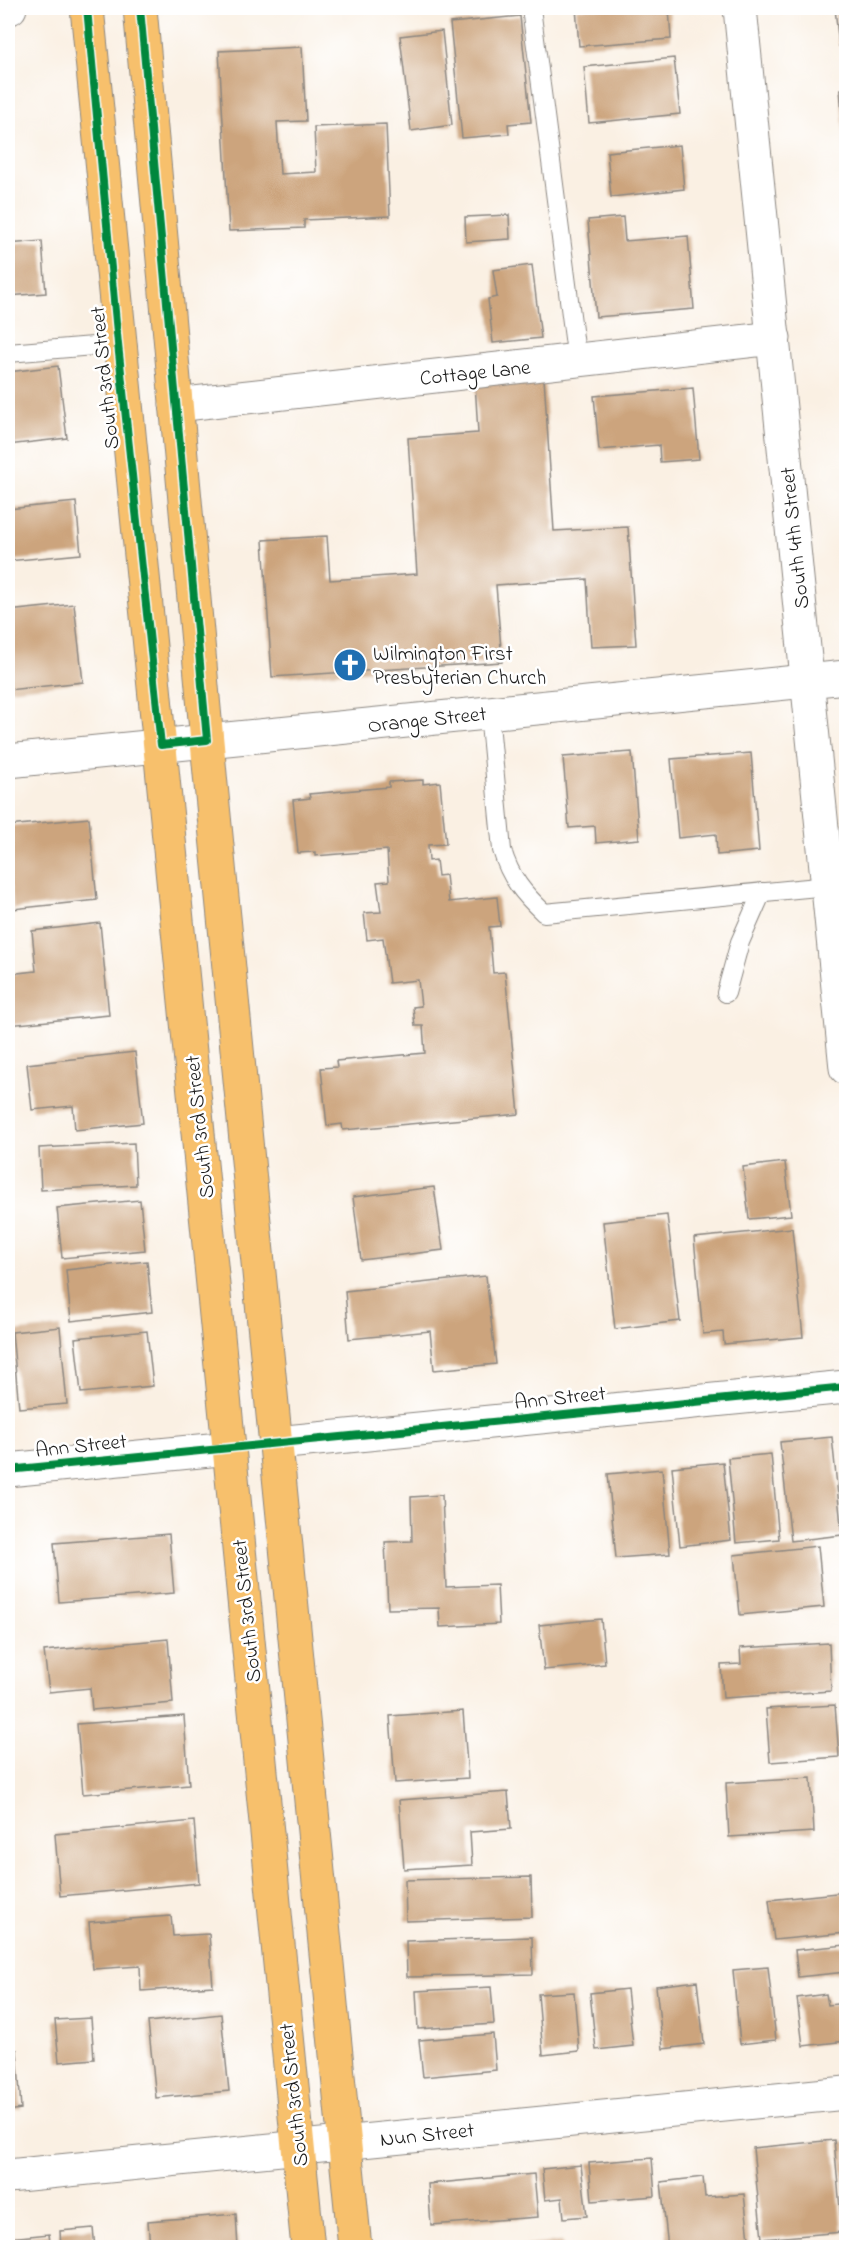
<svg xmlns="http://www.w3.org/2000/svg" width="854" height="2255" viewBox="0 0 854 2255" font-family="'Indie Flower',sans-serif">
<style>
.building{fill:#cca47d}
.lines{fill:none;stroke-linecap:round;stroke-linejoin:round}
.lane-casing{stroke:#8b8680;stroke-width:20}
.street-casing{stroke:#8b8680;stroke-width:35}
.primary-casing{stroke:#8b8680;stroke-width:35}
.lane{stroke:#fff;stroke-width:18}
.street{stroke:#fff;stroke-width:33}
.primary{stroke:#f7c06c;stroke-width:33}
.cycleway-casing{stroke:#fff;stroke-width:11}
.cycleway{stroke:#00873e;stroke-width:8}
.labels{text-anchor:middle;stroke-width:5;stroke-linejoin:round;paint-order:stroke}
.street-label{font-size:21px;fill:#1c1c1c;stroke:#fff}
.poi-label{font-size:21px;fill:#1c1c1c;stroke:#fff;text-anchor:start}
</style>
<rect width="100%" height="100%" fill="#fff"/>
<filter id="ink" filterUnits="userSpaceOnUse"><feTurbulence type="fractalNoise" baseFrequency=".0167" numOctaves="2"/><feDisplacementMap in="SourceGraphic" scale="12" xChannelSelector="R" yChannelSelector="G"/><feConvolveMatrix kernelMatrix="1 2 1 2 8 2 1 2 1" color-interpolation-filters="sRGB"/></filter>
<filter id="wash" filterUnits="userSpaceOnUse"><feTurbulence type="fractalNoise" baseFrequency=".008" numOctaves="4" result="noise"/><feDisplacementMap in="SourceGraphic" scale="24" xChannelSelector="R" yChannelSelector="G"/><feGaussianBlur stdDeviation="1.35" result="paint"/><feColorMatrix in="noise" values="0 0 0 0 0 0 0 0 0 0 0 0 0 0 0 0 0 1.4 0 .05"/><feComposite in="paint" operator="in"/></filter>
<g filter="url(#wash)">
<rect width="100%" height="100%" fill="#faf0e3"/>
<g id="blocks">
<!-- building -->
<g class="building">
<path d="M576,8H669L671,39L579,46Z"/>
<path d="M835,8H846V45L839,46Z"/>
<path d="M520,16L531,122L508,124L509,134L462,138L450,23Z"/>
<path d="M442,31L452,125L411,131L400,36Z"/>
<path d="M302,47L306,121L277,122L280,174L316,172L314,127L386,124L390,216L304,220V228L229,231L219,51Z"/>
<path d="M674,58L680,114L589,123L584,67Z"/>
<path d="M840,89H846V153H845Z"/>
<path d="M680,145L684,189L611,197L607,152Z"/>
<path d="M846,201V250H844L840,202Z"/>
<path d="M509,215L510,239L466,242L465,217Z"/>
<path d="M623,217L625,241L688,236L694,309L596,317L588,220Z"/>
<path d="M42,241L46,293L8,296V244Z"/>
<path d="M532,265L541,338L493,343L488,299L497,297L493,270Z"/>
<path d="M58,366L67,438L8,445V372Z"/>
<path d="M544,378L554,531L628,527L636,645L591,647L587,579L496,585L502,662L272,677L263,540L327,536L330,580L417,574L408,438L478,433L475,382Z"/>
<path d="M693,388L699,459L660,462L659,445L599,450L594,396Z"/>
<path d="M76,502L81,554L8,561V509Z"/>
<path d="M74,604L83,682L8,690V611Z"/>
<path d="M632,752L639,839L596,843L595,826L569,828L563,757Z"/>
<path d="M751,753L759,851L717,855L716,834L678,838L671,759Z"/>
<path d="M423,780V784L440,782L446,844L428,845L429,861L436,860L438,876L446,875L449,902L497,897L500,926L489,927L493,973L505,972L519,1114L343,1130L342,1124L327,1126L321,1068L337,1067L336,1061L425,1053L423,1026H415L413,1007L421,1006L418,980L389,983L383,938L367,940L364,913L381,912L377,882L389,881L387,850L315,856V852L298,853L293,800L310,798L309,794L389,787V782Z"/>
<path d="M89,818L97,900L13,909L11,887H8V826Z"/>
<path d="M100,923L109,1015L8,1025V974L36,971L32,931Z"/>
<path d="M135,1052L143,1123L75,1130L73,1106L32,1110L27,1064Z"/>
<path d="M134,1143L136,1185L41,1190L39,1148Z"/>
<path d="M785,1162L791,1215L749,1219L743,1167Z"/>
<path d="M434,1187L443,1250L361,1260L353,1197Z"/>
<path d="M140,1200L145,1250L62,1258L57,1208Z"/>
<path d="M667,1215L680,1321L615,1329L603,1222Z"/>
<path d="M792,1228L803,1337L724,1344L723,1332L703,1334L694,1238Z"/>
<path d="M147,1261L152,1312L71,1321L66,1270Z"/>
<path d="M486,1276L496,1364L434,1370L430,1331L349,1339L345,1291Z"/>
<path d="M60,1327L67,1404L19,1408L12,1332Z"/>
<path d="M147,1331L153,1386L81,1393L75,1338Z"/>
<path d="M832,1437L842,1535L791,1541L780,1442Z"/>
<path d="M771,1454L779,1539L736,1543L728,1458Z"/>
<path d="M723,1462L731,1540L680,1546L672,1467Z"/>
<path d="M662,1469L670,1554L616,1558L608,1474Z"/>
<path d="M442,1495L446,1587L497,1585L499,1624L440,1627L439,1608L388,1609L385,1542L412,1541L411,1497Z"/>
<path d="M169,1534L174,1593L59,1602L54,1543Z"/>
<path d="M818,1546L824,1607L740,1615L734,1555Z"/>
<path d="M8,1548L11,1576H8Z"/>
<path d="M601,1619L605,1664L544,1670L539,1625Z"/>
<path d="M168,1639L173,1703L92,1710L90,1688L49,1692L44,1651Z"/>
<path d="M829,1643L831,1691L723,1698L721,1665L741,1664L740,1648Z"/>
<path d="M835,1705L839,1757L770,1762L766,1709Z"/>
<path d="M463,1711L468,1778L395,1783L390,1716Z"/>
<path d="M184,1716L189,1785L83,1794L77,1724Z"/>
<path d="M811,1778L814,1832L729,1837L726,1783Z"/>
<path d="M508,1792L511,1829L470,1832L472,1865L404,1869L399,1800Z"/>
<path d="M194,1821L199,1883L60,1896L55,1834Z"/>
<path d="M531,1877L532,1917L406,1921L405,1880Z"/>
<path d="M846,1892V1933L774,1940L769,1900Z"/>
<path d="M171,1916L173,1936L209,1934L213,1986L141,1991L140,1966L93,1969L89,1922Z"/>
<path d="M532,1937L533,1974L407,1977L406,1941Z"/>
<path d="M846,1945V1972L798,1977L795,1950Z"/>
<path d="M768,1967L776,2040L740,2044L733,1970Z"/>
<path d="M697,1981L704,2044L663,2049L656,1986Z"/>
<path d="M491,1987L494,2024L418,2029L416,1991Z"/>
<path d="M627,1989L633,2046L596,2050L590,1993Z"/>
<path d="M574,1992L579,2051L543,2055L538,1994Z"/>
<path d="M826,1994L828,2005L846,2003V2041L803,2046L797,1998Z"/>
<path d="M221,2014L229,2091L156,2098L148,2022Z"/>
<path d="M91,2018L94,2059L59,2062L55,2020Z"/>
<path d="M493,2034L496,2070L423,2077L419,2040Z"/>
<path d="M8,2050H17L21,2109L8,2111Z"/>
<path d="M834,2140L842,2232L762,2239L753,2148Z"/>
<path d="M846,2141V2192H845L840,2142Z"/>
<path d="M652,2158L655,2196L592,2201L589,2163Z"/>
<path d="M581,2165L587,2216L564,2218L562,2198L545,2200L542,2169Z"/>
<path d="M534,2174L538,2217L431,2225L428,2184Z"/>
<path d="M703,2177L705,2197L744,2194L750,2248H668L661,2182Z"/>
<path d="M236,2214L238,2248H150L148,2221Z"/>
<path d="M93,2228L95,2248H61L60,2231Z"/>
<path d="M49,2234L51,2248H11L10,2238Z"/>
<path d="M562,2242L563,2248H518V2246Z"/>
<path d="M846,2243V2248H819V2246Z"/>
</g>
</g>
</g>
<g filter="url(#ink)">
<use href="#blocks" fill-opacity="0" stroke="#8b8680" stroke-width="1.5"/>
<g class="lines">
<defs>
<g id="lane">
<path d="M531,8L577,361"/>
<path d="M8,353L118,344"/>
<path d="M489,713L502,850C510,878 524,894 544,913L828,886"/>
<path d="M726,993L740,942L762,892"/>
</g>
<g id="street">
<path d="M8,8H10"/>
<path d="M740,8L846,1068"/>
<path d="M176,405L774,338"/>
<path d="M8,761L846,677"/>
<path d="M276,1443L846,1387"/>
<path d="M8,1470L230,1448"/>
<path d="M8,2176L846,2093"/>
</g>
<g id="primary">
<path d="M87,8L308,2248"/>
<path d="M140,8L211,785L355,2248"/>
</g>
</defs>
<!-- lane casing -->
<use href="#lane" class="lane-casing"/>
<!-- street casing -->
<use href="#street" class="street-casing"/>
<!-- primary casing -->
<use href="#primary" class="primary-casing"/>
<!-- lane -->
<use href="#lane" class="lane"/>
<!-- street -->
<use href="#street" class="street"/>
<!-- primary -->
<use href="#primary" class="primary"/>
<defs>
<g id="cycleway">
<path d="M87,8L118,344L161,745L207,740L140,8"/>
<path d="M8,1470L846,1387"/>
</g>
</defs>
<!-- cycleway casing -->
<use href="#cycleway" class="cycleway-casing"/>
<!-- cycleway -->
<use href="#cycleway" class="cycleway"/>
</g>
</g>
<!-- icons -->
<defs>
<symbol id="church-disc" viewBox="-11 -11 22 22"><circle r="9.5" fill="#1f6fb2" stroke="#fff"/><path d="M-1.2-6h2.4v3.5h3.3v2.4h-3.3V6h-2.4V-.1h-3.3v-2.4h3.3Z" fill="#fff"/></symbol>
</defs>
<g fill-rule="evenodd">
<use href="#church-disc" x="331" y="646" width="38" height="38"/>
</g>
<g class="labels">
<!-- street labels -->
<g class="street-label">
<text transform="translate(475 372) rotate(-6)" y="7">Cottage Lane</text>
<text transform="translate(104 378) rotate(-96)" y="7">South 3rd Street</text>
<text transform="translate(794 538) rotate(-96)" y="7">South 4th Street</text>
<text transform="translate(427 719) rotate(-6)" y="7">Orange Street</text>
<text transform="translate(199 1127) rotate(-96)" y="7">South 3rd Street</text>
<text transform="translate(560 1397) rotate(-6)" y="7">Ann Street</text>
<text transform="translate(81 1445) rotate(-6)" y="7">Ann Street</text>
<text transform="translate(246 1611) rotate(-96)" y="7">South 3rd Street</text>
<text transform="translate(293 2095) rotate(-96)" y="7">South 3rd Street</text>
<text transform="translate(427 2134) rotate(-6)" y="7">Nun Street</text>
</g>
<!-- poi labels -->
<g class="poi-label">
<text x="373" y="660">Wilmington First<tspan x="373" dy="24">Presbyterian Church</tspan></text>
</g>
</g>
<!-- margin -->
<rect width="854" height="2255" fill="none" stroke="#fff" stroke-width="30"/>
</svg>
